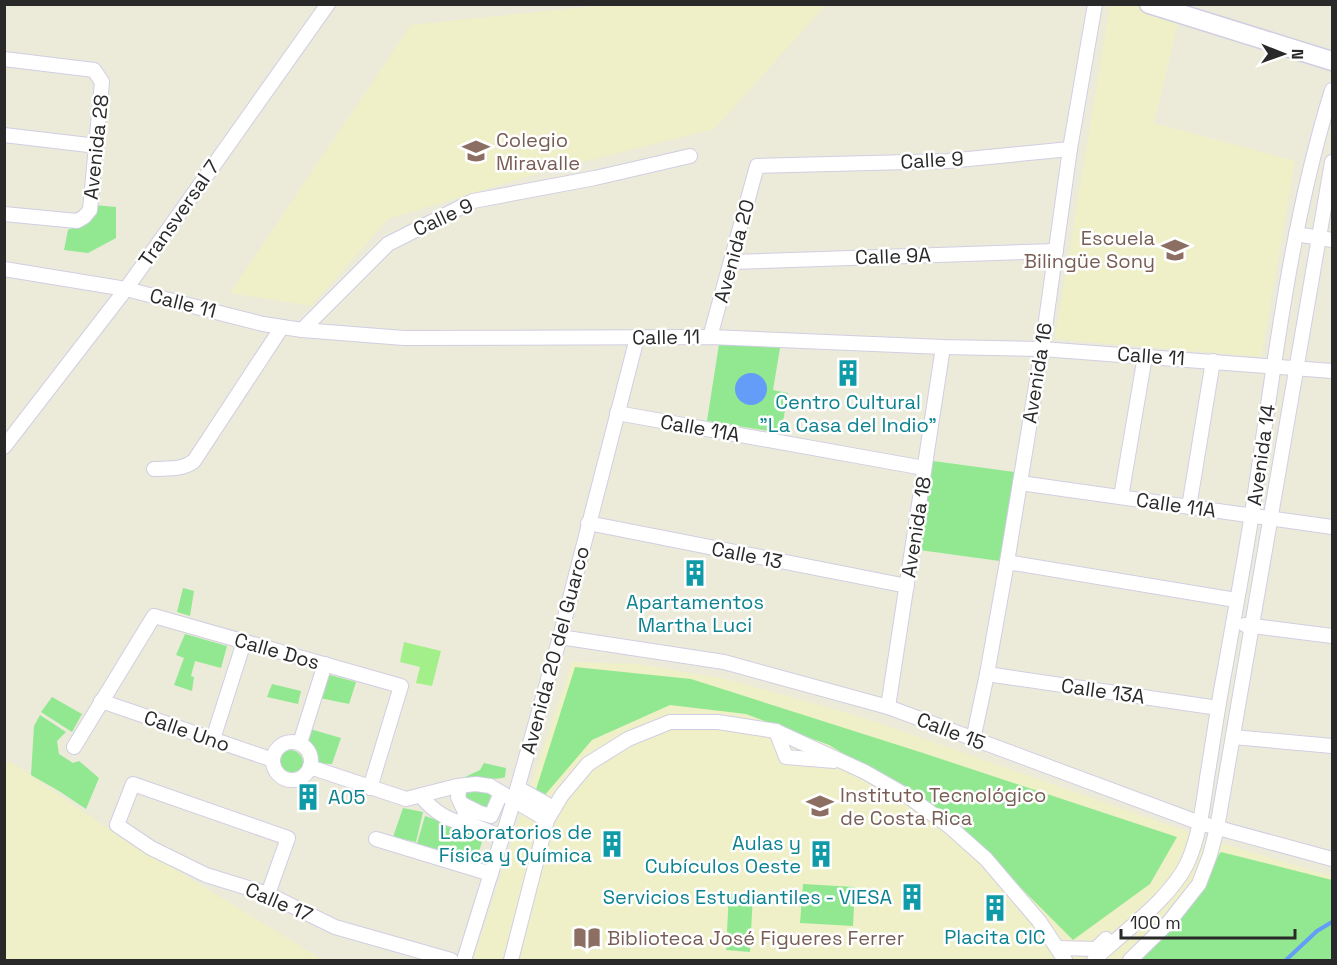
<svg xmlns="http://www.w3.org/2000/svg" width="1337" height="965" viewBox="0 0 1337 965" font-family="'Space Grotesk',sans-serif">
<style>
.education{fill:#eff0c7}
.green{fill:#91e891}
.pitch{fill:#a3f08b}
.water{fill:#639df8}
.lines{fill:none;stroke-linecap:round;stroke-linejoin:round}
.stream{stroke:#639df8;stroke-width:4}
.minor-casing{stroke:#d1cee3;stroke-width:16}
.secondary-casing{stroke:#d1cee3;stroke-width:21}
.minor{stroke:#fff;stroke-width:14}
.secondary{stroke:#fff;stroke-width:18}
.labels{text-anchor:middle;stroke-width:5;stroke-linejoin:round;paint-order:stroke}
.education-label{font-size:20px;fill:#785e54;stroke:#fff;text-anchor:start}
.street-label{font-size:20px;fill:#292929;stroke:#fff}
.culture-label{font-size:20px;fill:#0d838f;stroke:#fff}
</style>
<rect width="100%" height="100%" fill="#ecebd9"/>
<!-- education -->
<g class="education">
<path d="M616,4L826,5L714,129L539,173L388,219L311,306L230,293L411,25Z"/>
<path d="M1110,5H1134L1179,19L1154,123L1295,161L1261,357L1055,339Z"/>
<path d="M572,662L638,664L726,679L865,718L1214,841L1332,876V960H473Z"/>
<path d="M4,762L13,763L103,825L323,960H5Z"/>
</g>
<!-- green -->
<g class="green">
<path d="M94,205L116,207V238L88,253L64,250L68,230L86,220Z"/>
<path d="M719,344H784L780,348L773,390L788,393L781,433L707,421Z"/>
<path d="M926,460L1021,473L1007,562L912,549Z"/>
<path d="M183,588L194,591L190,616L177,612Z"/>
<path d="M185,634L227,646L221,668L195,661L191,676L194,677L192,691L174,685L184,658L176,655Z"/>
<path d="M575,667L691,679L923,753L1177,837L1150,884L1073,940L952,819L829,745L746,714L670,705L592,740L544,796L532,802Z"/>
<path d="M326,674L356,682L349,704L320,698Z"/>
<path d="M272,684L301,691L298,704L267,697Z"/>
<path d="M52,697L82,714L72,732L41,712Z"/>
<path d="M40,715L66,732L57,741L59,754L73,763L79,761L99,778L86,809L59,791L31,775L34,726Z"/>
<path d="M310,729L341,738L332,764L311,763L306,744Z"/>
<circle cx="290" cy="763" r="13"/>
<path d="M484,763L506,768L505,777C499,780 471,779 465,777L480,770Z"/>
<path d="M473,790L494,791L488,813L463,798L464,793Z"/>
<path d="M403,808L423,812L416,842L393,837Z"/>
<path d="M425,816L484,836L475,863L416,847Z"/>
<path d="M1221,852L1332,880V960H1132Z"/>
<path d="M803,884L855,887L853,926L800,923Z"/>
<path d="M729,893L753,894L750,952L726,950Z"/>
</g>
<!-- pitch -->
<path class="pitch" d="M404,642L441,651L432,686L416,683L420,667L400,662Z"/>
<!-- water -->
<circle class="water" cx="751" cy="389" r="16"/>
<g class="lines">
<!-- stream -->
<path class="stream" d="M1286,960L1317,931L1332,922"/>
<defs>
<g id="minor">
<path d="M4,59L94,70L102,82L90,210L84,217L77,221L4,214"/>
<path d="M4,135L97,146"/>
<path d="M1296,234L1332,240"/>
<path d="M731,262L1056,251"/>
<path d="M4,269L126,289L263,324L302,330L404,338L710,337L943,347L1042,349L1332,371"/>
<path d="M302,330L388,244L473,201L595,178L690,156"/>
<path d="M710,337L757,166L948,161L1070,149"/>
<path d="M617,413L924,468"/>
<path d="M4,447L126,289L328,4"/>
<path d="M154,469C168,468 183,470 194,461L282,327"/>
<path d="M1020,483L1332,527"/>
<path d="M1121,497L1145,356"/>
<path d="M1189,507L1213,361"/>
<path d="M588,523L907,586"/>
<path d="M1007,562L1236,600"/>
<path d="M1245,625L1332,636"/>
<path d="M560,637L724,662L888,707L1200,823L1332,859"/>
<path d="M987,674L1218,708"/>
<path d="M101,701L273,760"/>
<path d="M888,707L943,347"/>
<path d="M776,731L786,757L834,761"/>
<path d="M1233,737L1332,746"/>
<path d="M213,739L244,642"/>
<path d="M973,740L987,674L1007,562L1042,349L1070,149L1095,4"/>
<circle cx="292" cy="761" r="19"/>
<path d="M300,743L325,664"/>
<path d="M74,747L154,616L401,686L370,788"/>
<path d="M310,767L406,799L457,786L476,784L490,786L547,820"/>
<path d="M518,788L554,808"/>
<path d="M421,796C432,810 451,824 470,823L458,797L460,786"/>
<path d="M462,804L480,813L491,816L501,793"/>
<path d="M470,823C478,829 492,831 502,838"/>
<path d="M376,839L491,874"/>
<path d="M268,894L288,838L133,784L117,825L151,848L206,875L268,894L335,927L451,960"/>
<path d="M1058,948L1096,949L1106,939"/>
<path d="M464,960L516,793L560,637L637,338"/>
<path d="M511,960L547,820L562,795L588,764L628,739L670,722H718L776,731L865,772L909,797L949,826L986,859L1039,921L1065,960"/>
<path d="M1094,960C1123,932 1169,900 1187,864C1199,838 1203,806 1207,778C1213,742 1218,705 1225,669C1234,617 1244,565 1252,513C1274,371 1289,228 1332,90"/>
<path d="M1130,960L1169,922L1199,884L1210,855L1217,828L1332,162"/>
</g>
<path id="secondary" d="M1149,4L1332,61"/>
</defs>
<!-- minor casing -->
<use href="#minor" class="minor-casing"/>
<!-- secondary casing -->
<use href="#secondary" class="secondary-casing"/>
<!-- minor -->
<use href="#minor" class="minor"/>
<!-- secondary -->
<use href="#secondary" class="secondary"/>
</g>
<!-- icons -->
<defs>
<symbol id="school-bare" viewBox="-9 -9 18 18"><path d="M0-5L7-2L0 1L-7-2ZM-4 1L0 2.5L4 1V4Q0 6-4 4Z" fill="#8d6e63" stroke="#fff" stroke-width="2.5" paint-order="stroke"/></symbol>
<symbol id="building-bare" viewBox="-9 -9 18 18"><path d="M-4-6H4V6H1V3H-1V6H-4ZM-2.5-4.3h1.7v1.8h-1.7ZM.8-4.3h1.7v1.8H.8ZM-2.5-1h1.7V.8h-1.7ZM.8-1h1.7V.8H.8Z" fill="#0f9aa8" stroke="#fff" stroke-width="2.5" paint-order="stroke"/></symbol>
<symbol id="university-bare" viewBox="-9 -9 18 18"><path d="M0-5L7-2L0 1L-7-2ZM-4 1L0 2.5L4 1V4Q0 6-4 4Z" fill="#8d6e63" stroke="#fff" stroke-width="2.5" paint-order="stroke"/></symbol>
<symbol id="library-bare" viewBox="-9 -9 18 18"><path d="M-6-4Q-3-5.5-.7-3.5V5Q-3 3-6 4ZM6-4Q3-5.5 .7-3.5V5Q3 3 6 4Z" fill="#8d6e63" stroke="#fff" stroke-width="2.5" paint-order="stroke"/></symbol>
</defs>
<g fill-rule="evenodd">
<use href="#school-bare" x="457" y="132" width="38" height="38"/>
<use href="#school-bare" x="1156" y="231" width="38" height="38"/>
<use href="#building-bare" x="829" y="354" width="38" height="38"/>
<use href="#building-bare" x="676" y="554" width="38" height="38"/>
<use href="#building-bare" x="289" y="778" width="38" height="38"/>
<use href="#university-bare" x="801" y="787" width="38" height="38"/>
<use href="#building-bare" x="593" y="825" width="38" height="38"/>
<use href="#building-bare" x="802" y="835" width="38" height="38"/>
<use href="#building-bare" x="893" y="878" width="38" height="38"/>
<use href="#building-bare" x="976" y="889" width="38" height="38"/>
<use href="#library-bare" x="568" y="919" width="38" height="38"/>
</g>
<g class="labels">
<!-- education labels -->
<g class="education-label">
<text x="496" y="147">Colegio<tspan x="496" dy="23">Miravalle</tspan></text>
<text x="1155" y="245" text-anchor="end">Escuela<tspan x="1155" dy="23">Bilingüe Sony</tspan></text>
<text x="840" y="802">Instituto Tecnológico<tspan x="840" dy="23">de Costa Rica</tspan></text>
<text x="607" y="945">Biblioteca José Figueres Ferrer</text>
</g>
<!-- street labels -->
<g class="street-label">
<text transform="translate(96 147) rotate(-84)" y="7">Avenida 28</text>
<text transform="translate(932 160) rotate(-3)" y="7">Calle 9</text>
<text transform="translate(179 213) rotate(-55)" y="7">Transversal 7</text>
<text transform="translate(443 217) rotate(-25)" y="7">Calle 9</text>
<text transform="translate(734 251) rotate(-75)" y="7">Avenida 20</text>
<text transform="translate(893 256) rotate(-2)" y="7">Calle 9A</text>
<text transform="translate(183 303) rotate(14)" y="7">Calle 11</text>
<text transform="translate(666 337) rotate(-1)" y="7">Calle 11</text>
<text transform="translate(1151 356) rotate(4)" y="7">Calle 11</text>
<text transform="translate(1037 373) rotate(-81)" y="7">Avenida 16</text>
<text transform="translate(700 428) rotate(10)" y="7">Calle 11A</text>
<text transform="translate(1261 455) rotate(-82)" y="7">Avenida 14</text>
<text transform="translate(1176 505) rotate(8)" y="7">Calle 11A</text>
<text transform="translate(916 527) rotate(-81)" y="7">Avenida 18</text>
<text transform="translate(747 555) rotate(11)" y="7">Calle 13</text>
<text transform="translate(555 650) rotate(-75)" y="7">Avenida 20 del Guarco</text>
<text transform="translate(277 651) rotate(16)" y="7">Calle Dos</text>
<text transform="translate(1103 691) rotate(8)" y="7">Calle 13A</text>
<text transform="translate(187 731) rotate(19)" y="7">Calle Uno</text>
<text transform="translate(951 731) rotate(21)" y="7">Calle 15</text>
<text transform="translate(279 902) rotate(23)" y="7">Calle 17</text>
</g>
<!-- culture labels -->
<g class="culture-label">
<text x="848" y="409">Centro Cultural<tspan x="848" dy="23">"La Casa del Indio"</tspan></text>
<text x="695" y="609">Apartamentos<tspan x="695" dy="23">Martha Luci</tspan></text>
<text x="328" y="804" text-anchor="start">A05</text>
<text x="592" y="839" text-anchor="end">Laboratorios de<tspan x="592" dy="23">Física y Química</tspan></text>
<text x="801" y="850" text-anchor="end">Aulas y<tspan x="801" dy="23">Cubículos Oeste</tspan></text>
<text x="892" y="904" text-anchor="end">Servicios Estudiantiles - VIESA</text>
<text x="995" y="944">Placita CIC</text>
</g>
</g>
<!-- border -->
<rect width="1337" height="965" fill="none" stroke="#292929" stroke-width="12"/>
<!-- north arrow -->
<g transform="translate(1283 54) rotate(91)" stroke="#ffffff" stroke-width="4.5" paint-order="stroke">
<path d="M0-4.5L10 22L0 15L-10 22Z" fill="#292929"/>
<text y="-9" font-size="16" font-weight="bold" text-anchor="middle" fill="#292929">N</text>
</g>
<!-- scale -->
<path d="M1121 929v9h174v-9" fill="none" stroke="#292929" stroke-width="3"/>
<text x="1130" y="929" font-size="18" fill="#292929" stroke="#ffffff" stroke-width="4.5" paint-order="stroke">100 m</text>
</svg>
